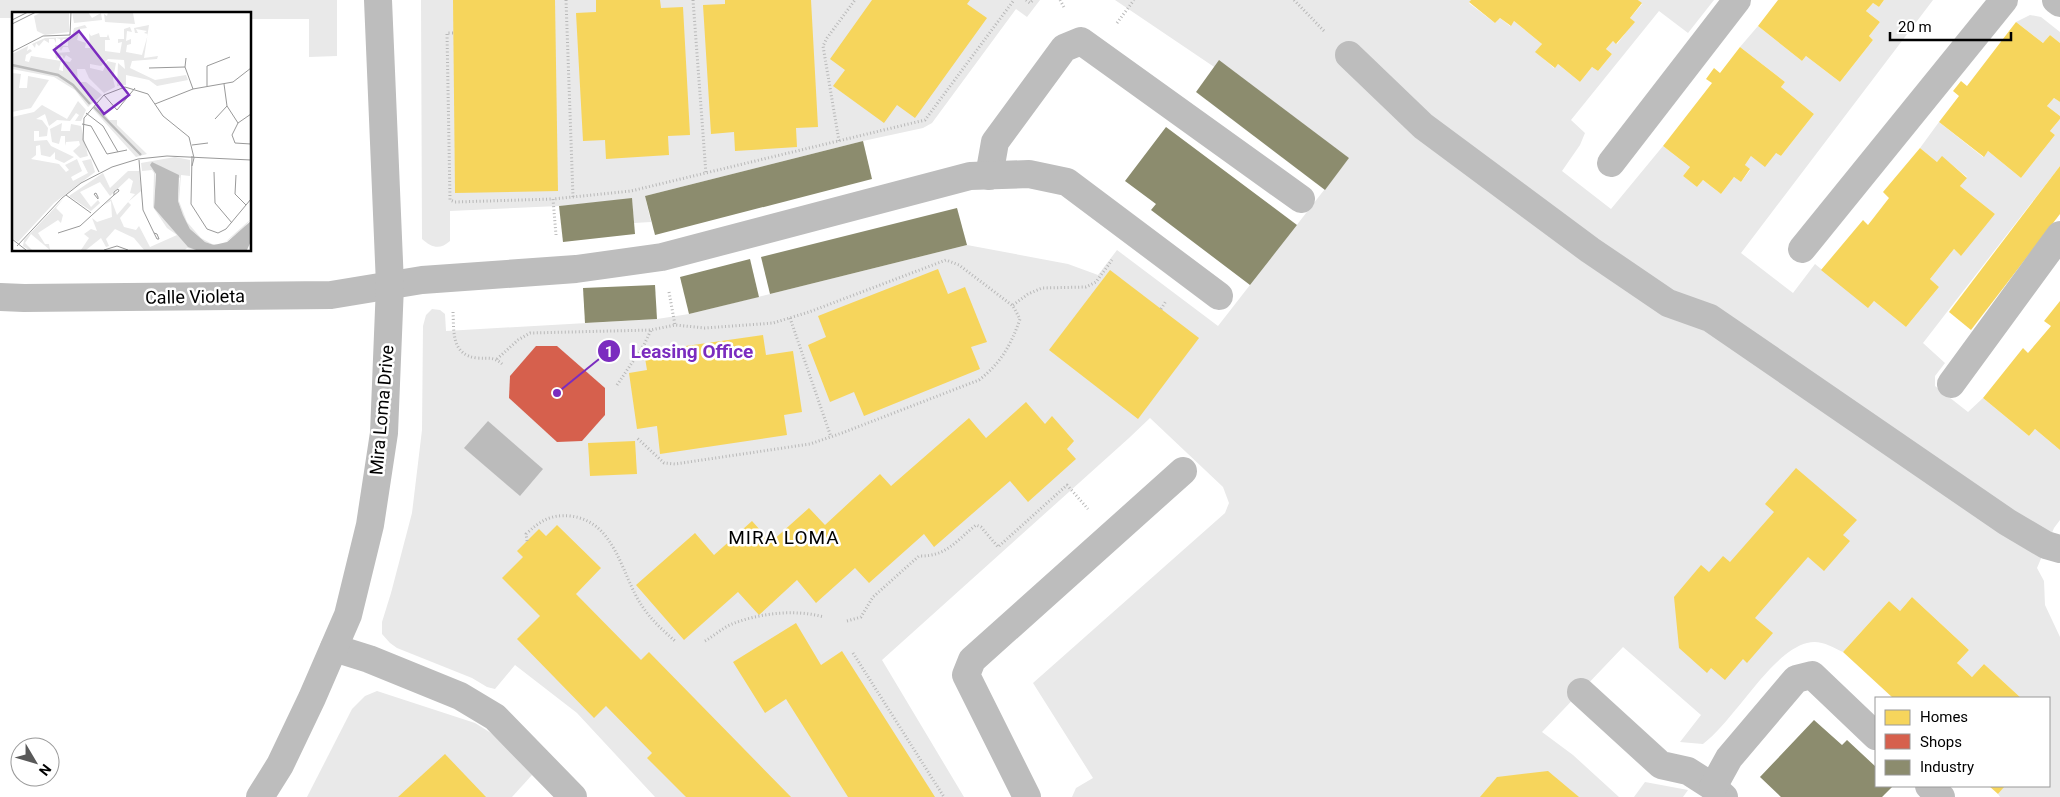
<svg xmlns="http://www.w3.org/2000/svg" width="2060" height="797" viewBox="0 0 2060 797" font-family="Roboto,sans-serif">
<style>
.green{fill:#e9e9e9}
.water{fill:#bbb}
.homes{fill:#f6d55c}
.shops{fill:#d6604d}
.industry{fill:#8c8c6e}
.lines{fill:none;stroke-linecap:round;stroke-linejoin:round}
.path{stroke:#b8b8b8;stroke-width:3;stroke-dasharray:1 2.5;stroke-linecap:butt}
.minor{stroke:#bdbdbd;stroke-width:28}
.labels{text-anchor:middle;stroke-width:5;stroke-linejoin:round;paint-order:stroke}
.street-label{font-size:18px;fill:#000;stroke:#fff}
.neighbourhood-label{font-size:19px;letter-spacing:1px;fill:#000;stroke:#fff}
.inset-river{fill:none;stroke:#bbb;stroke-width:2.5}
.inset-road{fill:none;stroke:#999;stroke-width:1}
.view{fill:#7b2cbf;fill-opacity:0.15;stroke:#7b2cbf;stroke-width:2.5}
.inset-edge{fill:none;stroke:#000;stroke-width:2.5}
.leader{fill:none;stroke:#7b2cbf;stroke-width:2}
.callout-dot{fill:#7b2cbf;stroke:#fff;stroke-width:2}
.mark-label{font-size:15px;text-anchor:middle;font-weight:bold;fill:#fff}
.callout-label{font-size:19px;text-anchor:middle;font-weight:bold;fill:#7b2cbf;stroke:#fff;stroke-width:5;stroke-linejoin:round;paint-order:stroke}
</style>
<rect width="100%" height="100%" fill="#fff"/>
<!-- green -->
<g class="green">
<path d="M0,0H337V56L309,57V19H250V14H14V18H0Z"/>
<path d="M421,0H1040L1027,17L1016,9L932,123L923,128L863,141L645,196L651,222L634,223L632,199L559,206L450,211V241C440,250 432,248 422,239Z"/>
<path d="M1115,0H1471L1469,3L1495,23L1500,18L1510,26L1514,21L1542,44L1536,52L1554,68L1558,64L1580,82L1592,67L1598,71L1612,54L1606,49L1613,41L1617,44L1634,22L1630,18L1642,4L1638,0H1714L1688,33L1659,11L1571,120L1585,133L1580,145L1562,171L1611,209L1663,146L1690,167L1683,176L1697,187L1703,180L1721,194L1734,177L1741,182L1750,170L1745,165L1751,156L1776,153L1781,156L1814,114L1781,87L1785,82L1740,47L1758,26L1802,61L1806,56L1840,82L1873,40L1869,36L1880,22L1866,11L1873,3L1879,7L1884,0H1933L1741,253L1793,293L1815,264L1868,307L1874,301L1906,327L1939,287L1930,279L1954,249L1960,255L1995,214L1960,186L1967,177L1942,157L1937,162L1920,148L1939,122L1983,157L1988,151L2021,178L2055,135L2050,131L2060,119V166L1923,343L1945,363L1935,376V386L1968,412L1983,398L2029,436L2035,429L2060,450V520L2054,528L2037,568L2044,581L2045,605L2060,637V797H2000L1998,794L2005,786H2049V698H2021L1984,664L1972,677L1957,663L1969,650L1912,597L1900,611L1889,601L1843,652C1832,647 1820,639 1807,643C1771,652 1735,720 1703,744L1680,742L1701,715L1623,647L1542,732L1573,755L1619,797H1072L1076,788L1093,778L1033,683L1225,513L1229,503L1223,487L1150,418L1129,438L882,660L964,797H655L577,713L515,665L495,689L487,687L472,678L397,648L390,643L382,634V622L391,593L412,513L422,430L423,326L426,315L432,309L440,310L445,314L446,331L657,319L689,314L967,245L1068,264L1098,275L1117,250L1218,326L1349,158Z"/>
<path d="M2030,15L2041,17L2060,32V43L2050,35L2043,43L2016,22Z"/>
<path d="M2054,98L2060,102V116L2047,106Z"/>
<path d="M377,691L475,723L491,733L528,768L532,775L512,797H307L352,709L365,696Z"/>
<path d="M1645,782L1688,790L1683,797H1634Z"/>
</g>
<!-- water -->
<path class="water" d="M488,421L543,469L520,496L464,448Z"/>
<!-- homes -->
<g class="homes">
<path d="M453,0H555L558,191L455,193Z"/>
<path d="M596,0H660L661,8L683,7L690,135L668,136L669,155L606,159L605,140L583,141L576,13L596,12Z"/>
<path d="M725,0H811L818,127L796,128L797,147L735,151L734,132L711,134L703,5L725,4Z"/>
<path d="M872,0H970L967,4L987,18L915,118L897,105L884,123L833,86L845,70L830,59Z"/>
<path d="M1471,0H1638L1642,3L1630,18L1635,22L1616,44L1613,41L1606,49L1612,54L1598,71L1592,67L1580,82L1558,64L1555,68L1535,52L1542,44L1514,21L1511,26L1500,18L1495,23L1469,2Z"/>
<path d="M1778,0H1884L1879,7L1873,3L1866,11L1880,22L1869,36L1873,40L1840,82L1806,56L1802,61L1758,26Z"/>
<path d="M2016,22L2043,43L2050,35L2060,43V102L2054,98L2047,106L2060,116V119L2050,131L2055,135L2021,178L1988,151L1984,157L1939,122L1959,96L1953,91L1961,81L1967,86Z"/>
<path d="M1740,47L1785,82L1781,87L1814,114L1781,156L1776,153L1765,167L1751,156L1745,165L1750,169L1741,182L1734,177L1721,194L1703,180L1697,187L1683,176L1690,167L1663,146L1712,83L1706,79L1714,68L1720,73Z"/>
<path d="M1920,148L1937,162L1942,156L1967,178L1960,186L1995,214L1961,256L1954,249L1930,279L1939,287L1906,327L1874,301L1868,308L1821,270L1863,220L1868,225L1889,198L1883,192Z"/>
<path d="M2060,166V214L1971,330L1949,312Z"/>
<path d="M938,269L948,294L965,287L987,342L971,347L980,369L864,416L854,392L830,402L808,345L826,337L818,316Z"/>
<path d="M1110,270L1199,338L1138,419L1049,350Z"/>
<path d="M2060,301V450L2035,429L2029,436L1983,398L2023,348L2028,353L2051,326L2044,321Z"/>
<path d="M763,335L766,355L793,351L802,412L784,415L787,435L660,454L657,426L637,429L629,373L647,370L644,352Z"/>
<path d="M1026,402L1045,424L1052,416L1074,441L1067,449L1076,459L1028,502L1010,481L934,547L924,534L869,583L855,568L816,603L797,580L759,615L738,592L684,640L636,585L695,533L714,555L752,521L771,542L809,508L825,525L880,474L891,486L969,418L986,438Z"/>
<path d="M635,441L637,474L590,476L588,443Z"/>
<path d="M1796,468L1857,520L1843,535L1850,541L1824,571L1808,557L1755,618L1773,633L1747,663L1743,659L1725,680L1711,668L1707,673L1679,648L1674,597L1701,565L1709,572L1723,556L1730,562L1774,512L1765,504Z"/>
<path d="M557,525L601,568L576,594L641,660L649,652L791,797H686L647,758L652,753L606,706L594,718L517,639L540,616L502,578L523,557L517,551L539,529L546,536Z"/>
<path d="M1912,597L1969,650L1957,663L1972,677L1984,664L2021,698H1893L1843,652L1889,601L1900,611Z"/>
<path d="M796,623L821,665L842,651L935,797H848L786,699L765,713L733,662Z"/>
<path d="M445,754L486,797H398Z"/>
<path d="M1548,771L1579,797H1480L1497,777Z"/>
<path d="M1989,786H2005L1998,794Z"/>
</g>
<!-- shops -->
<path class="shops" d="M536,346H557L605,388V415L582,441L557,442L509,398L510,376Z"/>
<!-- industry -->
<g class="industry">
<path d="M1219,60L1349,158L1325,190L1196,92Z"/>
<path d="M1166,127L1297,225L1250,285L1151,210L1156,204L1125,181Z"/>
<path d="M863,141L872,179L655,235L645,196Z"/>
<path d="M632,198L635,234L563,242L559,206Z"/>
<path d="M957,208L967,245L770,294L761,257Z"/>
<path d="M750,259L759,297L689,314L680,277Z"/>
<path d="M655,285L657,319L585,323L583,288Z"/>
<path d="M1814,720L1842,745L1847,740L1876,767V786H1893L1882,797H1781L1760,777Z"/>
</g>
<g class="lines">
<!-- path -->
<g class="path">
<path d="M566,0L573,197"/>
<path d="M693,0L706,174"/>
<path d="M1026,0L1030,3L1033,0"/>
<path d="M1060,0L1065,9"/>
<path d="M1294,0L1325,32"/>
<path d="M1117,23L1134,0"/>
<path d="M453,33H447L450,200L455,202L553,199"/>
<path d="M839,141L823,46L827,38L855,0"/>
<path d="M556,235L553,199L631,191L925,120L1014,0"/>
<path d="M669,292L675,325"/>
<path d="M1013,305L1028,294L1042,288L1086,287L1096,282L1112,260"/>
<path d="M1161,309L1166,301"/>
<path d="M453,312C454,331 451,355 477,358C488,359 493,356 502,364"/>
<path d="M790,318L831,437"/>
<path d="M497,359L518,340L530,333L651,330L675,325L705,328L773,323L809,312L946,260L959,265L1013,306L1020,319C1011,345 1001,363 979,380L842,433L810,444L675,464L664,463L636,437"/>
<path d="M617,385L644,345L651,330"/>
<path d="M527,541L526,534C540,521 551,514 570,516C616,521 621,575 642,606C651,620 664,631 676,642"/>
<path d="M847,621L861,617L873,597L919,556C946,557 957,540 976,525L981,527L998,547L1067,485L1088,509"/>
<path d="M705,641C714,636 722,628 732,624C760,613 795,609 824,617"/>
<path d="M853,653L944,797"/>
</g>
<!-- minor -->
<g class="minor">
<path d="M2056,0L2060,3"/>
<path d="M1349,55L1423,126L1590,250L1668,303L1710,318L2007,522L2046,545L2060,549"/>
<path d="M1611,163L1737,0"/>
<path d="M989,176L995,142L1064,48L1081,41L1301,199"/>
<path d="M1802,249L2004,0"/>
<path d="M0,297L24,298L331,295L422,280L576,269L662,257L970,176L1029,174L1067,182L1219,296"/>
<path d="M1951,384L2060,235"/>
<path d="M334,648L369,659L460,696L495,717L573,797"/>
<path d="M1581,692L1661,765L1688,771L1713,787L1724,797"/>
<path d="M1929,786L1941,797"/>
<path d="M1713,787L1729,758L1796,679L1812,675L1876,736"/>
<path d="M260,797L280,765L312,698L348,615L370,525L384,433L390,285L378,0"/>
<path d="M1027,797L966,675L972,660L1183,471"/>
</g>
</g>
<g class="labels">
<!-- street labels -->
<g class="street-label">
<text transform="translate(195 297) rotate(-1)" y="6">Calle Violeta</text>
<text transform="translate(382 410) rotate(-85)" y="6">Mira Loma Drive</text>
</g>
<!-- neighbourhood labels -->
<g class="neighbourhood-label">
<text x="784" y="544">MIRA LOMA</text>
</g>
</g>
<!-- overview -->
<g transform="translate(12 12)">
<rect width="239" height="239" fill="#fff"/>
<path d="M30,0H57V20L33,23L25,19L22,4ZM60,0H76L80,6L89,1L90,8L62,11ZM96,0L121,1L123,12L93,10L92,2L95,4ZM73,13L75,16L68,17L65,28L74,31L73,36H78L77,21L79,24L87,21L88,25H95L96,22L98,28H93V39L108,41L110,30L106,31V27H112V17L118,15L120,20L115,19L114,29L119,27V32L115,33L114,40L130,43L136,22L132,21L135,19L124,17L126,21H123L122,16L137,13L132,46L146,44L145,47L120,49L118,56L143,68L174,63L176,68L145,74L137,68L114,63V73L105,74L106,51L113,57L112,48L96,47L89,54L78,52V56L91,59L95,49L104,51L101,67L103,75L92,81L77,66L73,57H65L66,70H74L90,83L76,95L63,78L42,65L0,57V42L16,34L15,39L18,37L20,39L14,43L13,49L17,50L19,44L49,49L47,58L51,59V49L58,50L60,47L54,43L52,47L50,43L44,47L43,41L58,40L56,35H51L49,39L47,35L43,39V33L56,34V27H51L49,31L48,27L44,26V31L42,27H37V31L32,28L27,34L24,31L23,36L20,32L33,26L60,25L62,16ZM0,61L9,62L7,76H15L16,64L37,68L19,96L0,100ZM66,89L74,98L69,109H63L67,103L64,101L58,109L45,108L37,114L33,102L24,107L30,108L36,116L35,124L27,125V119H22V129L35,128L39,134L62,145L52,151L43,147V140L38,145L29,143L28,133L24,134V143L19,147L47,152L54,160L57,158L53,153L65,147L70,159L59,165L61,169L76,161L70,149L79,147L83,160L42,191L6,230L0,226V105L22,100L30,93L55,107ZM86,92L97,108H105V113L135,142L124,145L80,96ZM50,111L49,119H58L59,112L69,114L76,144L68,146L61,139L68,133L67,129L54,130L53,134V124H49L47,132L40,130L38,117ZM163,145L178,148V164L169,163L167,189L175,210L189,226L200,232H211L239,207L232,216L211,232L202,233L193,230L178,217L171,203L166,189L168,166L144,152L142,196L184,238L175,236L173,238H132L122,226L103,217L94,227L97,234L94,235L89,226L74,238H69L77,226L72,222L79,217L85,219L80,206L85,210L100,205L99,189L92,193L99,187L105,203L123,182L118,181L121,169L117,166L98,184L88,170L68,180L79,195L86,188L88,191L79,199L57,184L91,161L98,176L116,159H127L129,179L116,190L119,193L108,206L112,215L124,218L127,214L138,235L165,223L155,216L141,195L142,161L140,158L130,159L129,151ZM52,186L44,196L51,203L49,211L46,208L26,221L33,232H37L38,238L19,222L13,231L20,238H17L11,234L12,228Z" fill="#e9e9e9"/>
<path d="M140,150L167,163L166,189L171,203L178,217L193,230L202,233L215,230L239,209V229L235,238H184L176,235L142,196L144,162L138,153Z" fill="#bbb"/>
<path class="inset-river" d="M0,53L46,63L61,73L78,92M82,95L129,143"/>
<path class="inset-road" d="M0,8L16,0M0,12L24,0M0,40L31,24L58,23L59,0M174,46L173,55L181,77M137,56L173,55M212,72L215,94L226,111M195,74V54L218,45M92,83L105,98L123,76M143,92L181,77L221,70L239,56M74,101L91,114L106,140M239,102L226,111L220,123L223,131L239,132M203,107L215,94M70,112L79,114L95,142L115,138M180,133L196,131M180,144L179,192L195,217L206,221L214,217L239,187M127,148L131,198L142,221M87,160L71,128L72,106L92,83L113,75L136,82L151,104L177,125L182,146L180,154M202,160L203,191L220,211M224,163L223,182L234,193M106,177L107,179L102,183V180ZM84,181L86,185V187L82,182ZM54,183L79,201M46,221L68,214L102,183M142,221L145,222L147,227H145ZM0,227L14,238M5,234L50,186L69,171L100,155L126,147L155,144L239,148M92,238L105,234L116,238"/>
<path class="view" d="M67,19L117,83L92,102L42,38Z"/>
<rect width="239" height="239" class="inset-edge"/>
</g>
<!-- callouts -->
<path class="leader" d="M557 393L609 351"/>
<g class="callout-dot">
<circle cx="557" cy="393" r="5"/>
<circle cx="609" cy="351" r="12"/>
</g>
<g class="mark-label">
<text x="609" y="357">1</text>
</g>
<g class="callout-label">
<text x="692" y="358">Leasing Office</text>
</g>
<!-- legend -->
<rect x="1875" y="697" width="175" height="90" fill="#ffffff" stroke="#999999"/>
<rect x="1885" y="710" width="25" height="15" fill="#f6d55c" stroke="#999999"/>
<text x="1920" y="722" font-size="15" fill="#000000">Homes</text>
<rect x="1885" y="734" width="25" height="15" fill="#d6604d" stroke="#999999"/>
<text x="1920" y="747" font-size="15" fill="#000000">Shops</text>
<rect x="1885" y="760" width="25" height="15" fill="#8c8c6e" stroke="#999999"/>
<text x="1920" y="772" font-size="15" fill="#000000">Industry</text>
<!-- north arrow -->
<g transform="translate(35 762) rotate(128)"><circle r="24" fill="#ffffff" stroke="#999999"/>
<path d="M0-4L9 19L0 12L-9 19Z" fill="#595959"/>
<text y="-8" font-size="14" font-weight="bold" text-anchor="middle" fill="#000000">N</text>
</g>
<!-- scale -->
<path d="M1890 32v8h121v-8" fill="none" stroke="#000000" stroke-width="2.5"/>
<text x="1898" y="32" font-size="15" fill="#000000" stroke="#ffffff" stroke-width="4" paint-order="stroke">20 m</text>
</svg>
